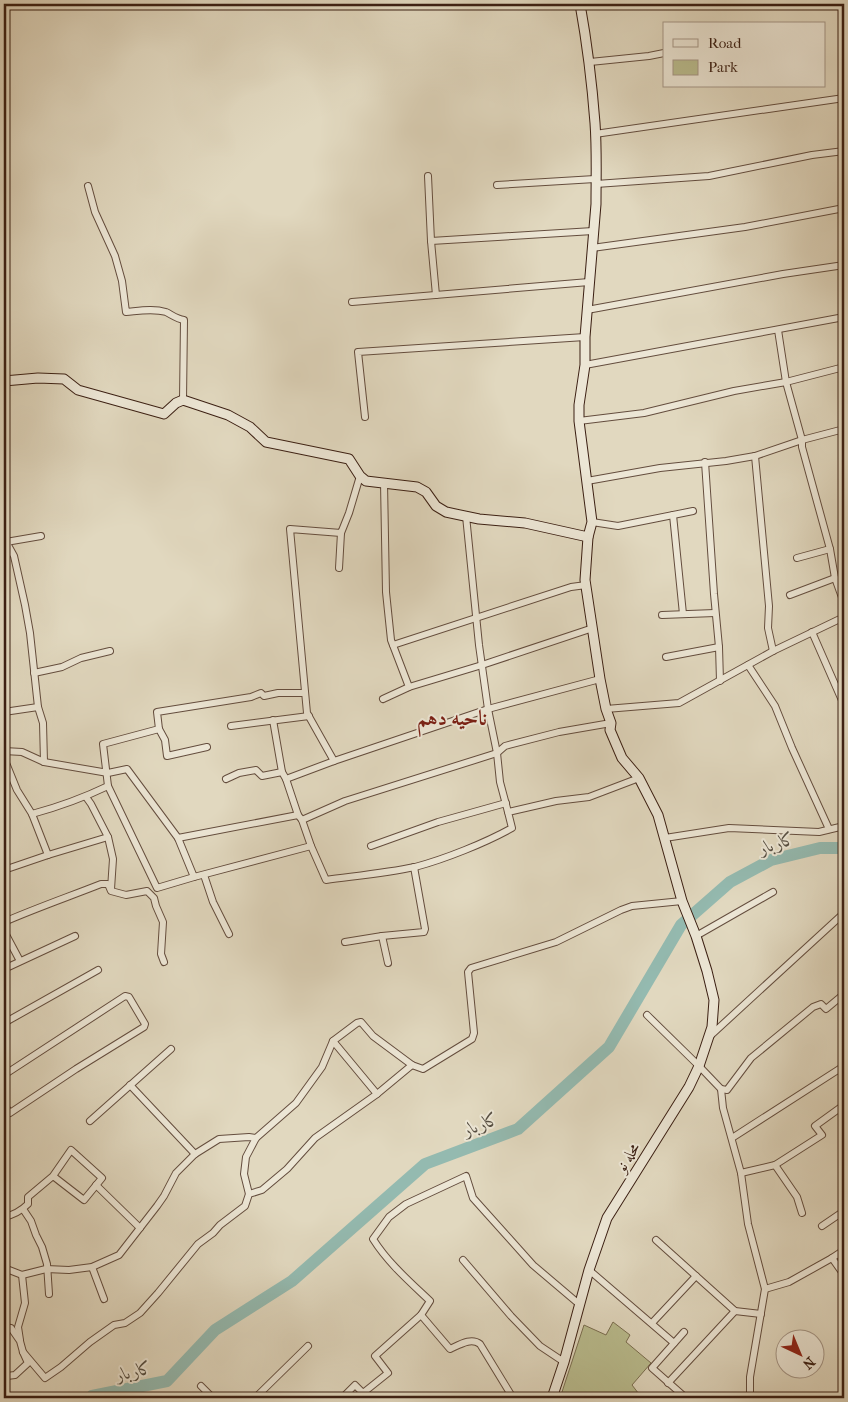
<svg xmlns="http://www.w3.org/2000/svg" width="848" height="1402" viewBox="0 0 848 1402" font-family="'IM FELL French Canon',Amiri,serif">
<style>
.green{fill:#b9bc8e;stroke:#7a6e50}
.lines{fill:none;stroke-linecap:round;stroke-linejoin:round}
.river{stroke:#94bab0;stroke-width:12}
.street-casing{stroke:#644d3e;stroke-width:8}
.secondary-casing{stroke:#3b1f13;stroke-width:11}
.street{stroke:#ece6d5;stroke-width:6}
.secondary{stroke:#ece6d5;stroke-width:9}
.labels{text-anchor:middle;stroke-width:4;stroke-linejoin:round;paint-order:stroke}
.street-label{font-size:16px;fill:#3b1f13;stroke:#ece6d5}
.water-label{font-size:18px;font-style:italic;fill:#564e42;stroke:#ece6d5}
.district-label{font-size:21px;font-weight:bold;fill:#7a1f14;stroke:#ece6d5}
</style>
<rect width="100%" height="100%" fill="#e1d8bf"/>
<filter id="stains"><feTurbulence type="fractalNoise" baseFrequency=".004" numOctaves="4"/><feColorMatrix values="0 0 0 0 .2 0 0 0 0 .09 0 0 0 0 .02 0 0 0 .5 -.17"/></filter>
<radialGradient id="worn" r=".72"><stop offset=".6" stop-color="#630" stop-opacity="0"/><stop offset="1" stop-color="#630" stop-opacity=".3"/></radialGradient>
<!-- green -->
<path class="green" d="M613,1322L630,1335L626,1342L651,1363L632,1385L642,1398H598L595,1397L593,1398H581L577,1397L574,1398H560L584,1325L606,1335Z"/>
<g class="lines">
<!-- river -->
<path class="river" d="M90,1398L92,1396L167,1381L215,1330L292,1281L425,1164L518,1129L609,1047L681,925L730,882L771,860L820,848H844"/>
<defs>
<g id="street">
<path d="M590,62L649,56L664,53"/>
<path d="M595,134L844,98"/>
<path d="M428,176L431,241L436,295"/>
<path d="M596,184L709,176L812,155L844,151"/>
<path d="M497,185L595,179"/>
<path d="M88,186L95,212L115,256L122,281L126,312C138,311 153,308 166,312C172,315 177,319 184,320L183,400"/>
<path d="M431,241L593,231"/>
<path d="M592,248L745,227L844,208"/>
<path d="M352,302L589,282"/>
<path d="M587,310L783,274L844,265"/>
<path d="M778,330L786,382L802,440V447L830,549L835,578L844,603"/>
<path d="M585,365L844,317"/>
<path d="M365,417L358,352L585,337"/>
<path d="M579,421L644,413L734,391L786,382L844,367"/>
<path d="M755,456L769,606L768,628L773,651"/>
<path d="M705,462L714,594L719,647L720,681"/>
<path d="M587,481L660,468L726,461L755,456L802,440L844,429"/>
<path d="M384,482L386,592L391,640L409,687"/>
<path d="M673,515L683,614"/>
<path d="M466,516L479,645L488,709L497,753L500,782L508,812"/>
<path d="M592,522L618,526L693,511"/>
<path d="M4,538L14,556L25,605L30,633L38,707"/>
<path d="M6,542L41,536"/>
<path d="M797,558L830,549"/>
<path d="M339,568L341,533"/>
<path d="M790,595L835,578"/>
<path d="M662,615L715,613"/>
<path d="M812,632L844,705"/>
<path d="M393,645L571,587L586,585"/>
<path d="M666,657L719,647"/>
<path d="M748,665L775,706L792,748L829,829"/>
<path d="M34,673L62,667L81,658L110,651"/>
<path d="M383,699L409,687L482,665L593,628"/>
<path d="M606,709L679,703L773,651L844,617"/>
<path d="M4,712L38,707L43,723L44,762"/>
<path d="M273,720L282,772"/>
<path d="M231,726L309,716"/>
<path d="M159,729L165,740L167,756L207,747"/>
<path d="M4,751L22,752L44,762L108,773L127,769L178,838L194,877L311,846L302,820L298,815L286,779L334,761L488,709L600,679"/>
<path d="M4,758L17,790L32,814L48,855"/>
<path d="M334,761L307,713L290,529L341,533L349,513L360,476"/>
<path d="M226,779L239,773L256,770L262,776L282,772L286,779"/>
<path d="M86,797L91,804L108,837L113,859L111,889"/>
<path d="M32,814C58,807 83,798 108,786"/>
<path d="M302,820L345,801L497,753L505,746L559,732L611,723"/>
<path d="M178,838L298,815"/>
<path d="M665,838L729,828L819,832L844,826"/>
<path d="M311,846L326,880C355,876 386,873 415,867C445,859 485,843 512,828L508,812L556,801L589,797L639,778"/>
<path d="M371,846L438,822L506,803"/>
<path d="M4,870L48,855L108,837"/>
<path d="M204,875L213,902L229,934"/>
<path d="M194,877L157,888L108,786L103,744L159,729L157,712L251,697L261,693L264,696L278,693H305"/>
<path d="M4,922C36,908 68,897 101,884H108L111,891L126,895L147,891L154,898L156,906L163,922L161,954L164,962"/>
<path d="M4,931L20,961"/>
<path d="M382,936L388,963"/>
<path d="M696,936L773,892"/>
<path d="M345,942L382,936L424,932L425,929L414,867"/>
<path d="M4,969L75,936"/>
<path d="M647,1015L699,1066L721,1089L723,1108L741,1173L748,1224L765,1289L750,1377V1398"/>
<path d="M4,1023L98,970"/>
<path d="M710,1036L844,913"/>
<path d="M333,1041L377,1094"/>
<path d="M4,1075L125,996L129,997L145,1024L144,1027L76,1069L10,1113L4,1105"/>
<path d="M130,1085L195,1154"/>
<path d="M721,1089L727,1090L751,1058L813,1007L821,1004L826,1009L844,994"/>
<path d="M90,1121L171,1049"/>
<path d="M732,1138L844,1066"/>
<path d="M775,1165L797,1197L802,1213"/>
<path d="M741,1173L775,1165L822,1135L815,1126L844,1105"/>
<path d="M96,1185L140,1228"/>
<path d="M249,1194L244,1174L246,1157L256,1138L296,1103L322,1067L333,1041L357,1023L361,1022L373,1036L412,1065"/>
<path d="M23,1209L31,1221L36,1235L42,1247L47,1264L49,1294"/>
<path d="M4,1217C13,1215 21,1211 28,1204V1197L53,1176L71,1150L102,1178L84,1200L53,1176"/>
<path d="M822,1226L844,1211"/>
<path d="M656,1240L735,1311L761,1314"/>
<path d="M832,1258L844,1275"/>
<path d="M463,1260L511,1316L540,1346L564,1362"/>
<path d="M92,1267L104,1299"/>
<path d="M4,1268L22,1275L46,1269L69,1270L92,1267L119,1255L157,1206L164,1196L176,1173L195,1154L219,1139L249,1137L256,1138"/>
<path d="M589,1270L674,1343"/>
<path d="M765,1289L789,1282L832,1258L844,1250"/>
<path d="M421,1315L450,1349C459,1345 471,1337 480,1344L513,1398"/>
<path d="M652,1323L696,1276"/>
<path d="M4,1327L11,1328L20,1341L23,1352L28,1363L15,1375L7,1376L4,1379"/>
<path d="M684,1332L652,1368L686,1398"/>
<path d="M20,1340L18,1327L25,1303L22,1275"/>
<path d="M23,1352L45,1378L61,1367L90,1342L114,1325L125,1323L140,1313L158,1293L198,1244L213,1233L220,1225L245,1206L249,1194L262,1190L287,1169L315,1138L377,1094L412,1065L423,1069L472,1039L474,1033L468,972L471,968L556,942L621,910L632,906L682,901"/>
<path d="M668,1383L735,1311"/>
<path d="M201,1386L213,1398"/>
<path d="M4,1398L6,1397"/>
<path d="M255,1398L308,1346"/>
<path d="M342,1398L355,1385L363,1393L388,1373L375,1356L421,1315L430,1301C410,1282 388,1263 373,1239L389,1217L406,1204L466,1176L473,1198L533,1265L579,1304"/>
</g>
<g id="secondary">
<path d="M4,381L38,378L64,379L78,390L164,414L176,403L183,400L228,415L250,427L266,442L349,459L360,476L366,481L417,487L426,492L436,506L446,512L479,519L525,523L588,537"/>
<path d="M552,1398L564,1362L589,1270L607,1218L689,1087L699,1066L712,1027L714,1000L707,971L696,936L682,901L658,815L639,778L622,758L610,730L611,723L606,709L600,679L585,580L588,537L592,522L579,421V405L585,365V337L596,204C596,177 597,150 595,123C592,83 587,43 580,4"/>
</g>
</defs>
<!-- street casing -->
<use href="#street" class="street-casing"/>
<!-- secondary casing -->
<use href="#secondary" class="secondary-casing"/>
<!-- street -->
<use href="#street" class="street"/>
<!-- secondary -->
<use href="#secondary" class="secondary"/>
</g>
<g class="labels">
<!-- street labels -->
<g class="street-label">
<text transform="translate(627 1157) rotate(-58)" y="6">محله نو</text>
</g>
<!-- water labels -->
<g class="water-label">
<text transform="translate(777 843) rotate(-18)" y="6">کاربار</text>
<text transform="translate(481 1124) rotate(-21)" y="6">کاربار</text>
<text transform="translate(134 1371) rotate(-13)" y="6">کاربار</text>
</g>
<!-- district labels -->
<g class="district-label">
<text x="452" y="725">ناحیه دهم</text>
</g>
</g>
<!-- margin -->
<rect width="848" height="1402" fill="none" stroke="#e1d8bf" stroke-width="20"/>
<rect x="5" y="5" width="838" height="1392" fill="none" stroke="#3b1f13" stroke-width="2.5"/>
<rect x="10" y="10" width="828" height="1382" fill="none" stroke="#3b1f13"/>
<!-- legend -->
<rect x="663" y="22" width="162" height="65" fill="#ece6d5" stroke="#a59687"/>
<rect x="673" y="39" width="25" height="8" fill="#ece6d5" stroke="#a59687"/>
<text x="708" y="48" font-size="15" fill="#3b1f13">Road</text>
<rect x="673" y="60" width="25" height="15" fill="#b9bc8e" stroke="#a59687"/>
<text x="708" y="72" font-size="15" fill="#3b1f13">Park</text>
<!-- north arrow -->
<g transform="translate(800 1354) rotate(136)"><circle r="24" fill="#ece6d5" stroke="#a59687"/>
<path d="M0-4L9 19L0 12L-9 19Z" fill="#8f2418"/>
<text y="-8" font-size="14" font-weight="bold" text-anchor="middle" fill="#3b1f13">N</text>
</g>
<rect width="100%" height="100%" filter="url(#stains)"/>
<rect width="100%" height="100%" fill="url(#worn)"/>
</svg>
